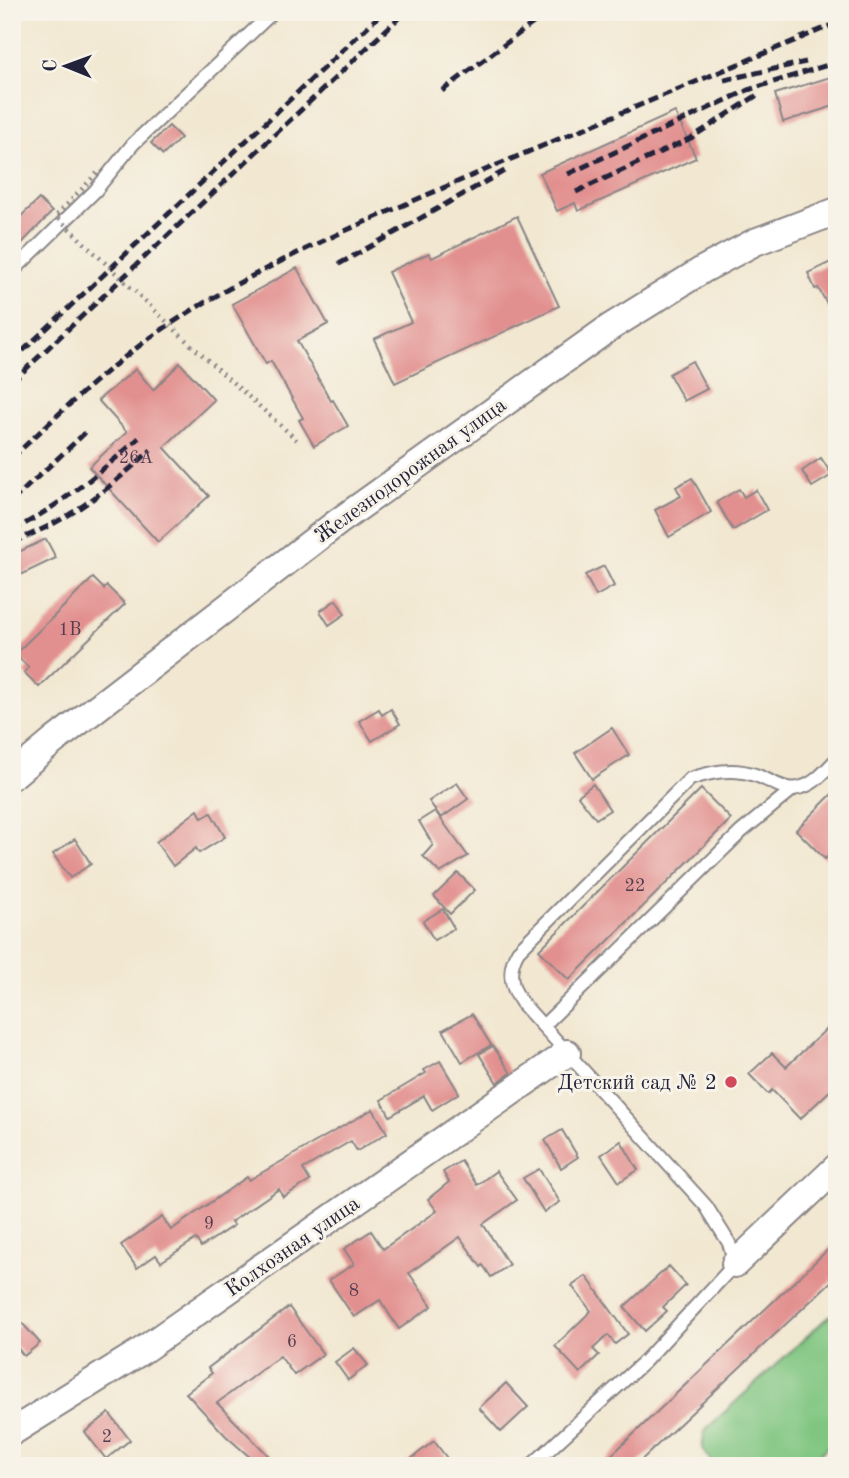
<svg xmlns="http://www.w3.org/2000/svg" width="849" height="1478" viewBox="0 0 849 1478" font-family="'Old Standard TT',serif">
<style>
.green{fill:#80c681;stroke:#51745e;stroke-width:2}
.building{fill:#e2908f}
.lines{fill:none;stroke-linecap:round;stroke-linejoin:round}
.service-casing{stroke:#8a8586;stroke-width:16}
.minor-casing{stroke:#8a8586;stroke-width:30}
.path{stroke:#8a8586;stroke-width:4.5;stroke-dasharray:2 5;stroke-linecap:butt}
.service{stroke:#fff;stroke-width:12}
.minor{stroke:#fff;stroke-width:26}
.rail{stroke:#22223b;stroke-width:5;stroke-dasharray:10 5;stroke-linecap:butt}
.path-bridge{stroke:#8a8586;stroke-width:4.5;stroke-dasharray:2 5;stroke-linecap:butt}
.poi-dot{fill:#d1495b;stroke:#f7f3e8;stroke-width:2.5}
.labels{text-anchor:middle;stroke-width:6;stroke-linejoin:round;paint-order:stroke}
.number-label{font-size:18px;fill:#523e50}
.street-label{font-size:21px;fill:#22223b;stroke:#f7f3e8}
.poi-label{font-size:21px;fill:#22223b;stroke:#f7f3e8;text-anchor:end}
</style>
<rect width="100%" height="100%" fill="#f7f3e8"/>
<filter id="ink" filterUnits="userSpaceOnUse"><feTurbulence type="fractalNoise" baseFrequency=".0143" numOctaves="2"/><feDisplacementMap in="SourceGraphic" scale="14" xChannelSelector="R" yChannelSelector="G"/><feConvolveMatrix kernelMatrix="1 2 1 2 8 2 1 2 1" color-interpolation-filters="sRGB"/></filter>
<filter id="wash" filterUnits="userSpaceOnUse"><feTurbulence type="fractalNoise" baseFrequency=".00686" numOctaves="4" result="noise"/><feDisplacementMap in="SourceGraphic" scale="28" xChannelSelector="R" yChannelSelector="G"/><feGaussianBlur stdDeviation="1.57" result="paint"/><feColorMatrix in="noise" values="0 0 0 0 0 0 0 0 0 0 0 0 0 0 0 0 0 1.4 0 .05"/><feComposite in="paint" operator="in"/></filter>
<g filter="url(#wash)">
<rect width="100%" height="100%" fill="#f2e8d2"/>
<!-- green -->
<path class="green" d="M837,1314V1438L807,1466H716C703,1452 699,1448 706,1429L829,1316Z"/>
<g id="blocks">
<!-- building -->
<g class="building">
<path d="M837,75V105L783,122L775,94Z"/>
<path d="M675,112L696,158L578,211L575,203L557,211L540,173Z"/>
<path d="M169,126L181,138L163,155L151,143Z"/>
<path d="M39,199L52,212L22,243L12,233V225Z"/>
<path d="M517,216L559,306L395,383L374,339L411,322L388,272L429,253L432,258Z"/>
<path d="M837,259V321L818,288L815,289L808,273Z"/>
<path d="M297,268L328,324L297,341L331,401L333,400L348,426L314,446L299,420L303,418L271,361L266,364L232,304Z"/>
<path d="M692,361L707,389L684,401L669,374Z"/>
<path d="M180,363L214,400L164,447L209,496L158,542L89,467L127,432L98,400L136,369L153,390Z"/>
<path d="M821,458L832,475L812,487L802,471Z"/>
<path d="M692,478L711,512L669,537L655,510L681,496L676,487Z"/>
<path d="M739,489L744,497L756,490L767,510L733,530L717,502Z"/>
<path d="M46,539L56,558L12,579V555Z"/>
<path d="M604,566L614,586L596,596L585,575Z"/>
<path d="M93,578L104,589L107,586L125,604L39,687L24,672L29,668L15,654Z"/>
<path d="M336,600L345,614L329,625L320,611Z"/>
<path d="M379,709L382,715L391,709L400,724L372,741L359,721Z"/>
<path d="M612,728L629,755L592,779L575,753Z"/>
<path d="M457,783L468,799L441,818L429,801Z"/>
<path d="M593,784L610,810L596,819L578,796Z"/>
<path d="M701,789L731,819L569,980L539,950Z"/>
<path d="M837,789V848L825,859L796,830Z"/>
<path d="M198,810L202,818L211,813L225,837L199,853L196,848L173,866L156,842Z"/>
<path d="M435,811L468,856L440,873L423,856L433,845L419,821Z"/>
<path d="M75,839L91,864L70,878L53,854Z"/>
<path d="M458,873L475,890L450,914L434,896Z"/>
<path d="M443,909L454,928L434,940L423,921Z"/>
<path d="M472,1014L491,1045L462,1062L443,1030Z"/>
<path d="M837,1019V1084L800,1119L772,1090L768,1094L749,1074L772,1053L786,1067Z"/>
<path d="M493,1046L511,1073L497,1083L479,1054Z"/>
<path d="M440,1061L459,1093L432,1110L424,1096L390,1116L381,1100L426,1073L424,1070Z"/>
<path d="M373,1109L387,1133L357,1151L351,1141L303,1169L310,1181L283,1197L279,1189L231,1222L234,1225L201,1247L196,1239L161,1262L156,1255L137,1268L121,1245L162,1217L171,1230L247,1177L249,1180Z"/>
<path d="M562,1130L578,1157L561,1168L545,1140Z"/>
<path d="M621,1141L638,1170L619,1182L601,1155Z"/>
<path d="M461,1161L477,1185L496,1171L517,1200L483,1224L509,1265L491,1277L483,1265L481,1267L460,1237L409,1273L432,1306L399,1329L380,1300L354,1317L329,1280L354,1264L344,1249L371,1231L383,1249L437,1211L428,1199L449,1182L443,1172Z"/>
<path d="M539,1169L560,1202L544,1212L523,1178Z"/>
<path d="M837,1241V1276L635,1466H600Z"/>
<path d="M669,1266L686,1285L663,1307L667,1311L645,1331L624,1307Z"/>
<path d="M586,1276L628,1334L615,1344L608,1335L593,1349L599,1355L580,1373L555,1346L591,1311L572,1286Z"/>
<path d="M289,1307L323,1354L294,1375L280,1356L217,1403L269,1456L260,1466L226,1436L186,1393L212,1373L208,1368Z"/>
<path d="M22,1323L40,1343L24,1356L12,1341V1331Z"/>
<path d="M354,1348L368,1365L348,1380L335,1362Z"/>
<path d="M506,1383L528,1407L501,1432L479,1408Z"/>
<path d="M109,1413L130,1440L106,1459L85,1432Z"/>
<path d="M434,1441L453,1466H402Z"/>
</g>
</g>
</g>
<g filter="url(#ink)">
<use href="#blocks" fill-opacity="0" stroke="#8a8586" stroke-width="2"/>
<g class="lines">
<defs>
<g id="service">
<path d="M12,272L95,191L133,144L273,12"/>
<path d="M543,1026L741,832L793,789"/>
<path d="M531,1466L645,1361L735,1264L729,1243L706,1206L522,1003C510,986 507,970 518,951L690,779C711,772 733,767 755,775C771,780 785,793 802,787C816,783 827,769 837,759"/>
</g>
<g id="minor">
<path d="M12,776L55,740L338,522L609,328L704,269L755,242L837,211"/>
<path d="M735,1264L837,1167"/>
<path d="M12,1432L140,1352L567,1053"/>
</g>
</defs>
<!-- service casing -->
<use href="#service" class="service-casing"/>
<!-- minor casing -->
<use href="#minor" class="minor-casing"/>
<!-- path -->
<path class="path" d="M191,345L298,441"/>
<!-- service -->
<use href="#service" class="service"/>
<!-- minor -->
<use href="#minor" class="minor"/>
<!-- rail -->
<g class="rail">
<path d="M724,80L806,62"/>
<path d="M442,91L548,12"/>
<path d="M568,174L748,90L837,62"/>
<path d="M576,192L691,138L759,94"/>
<path d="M339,264L508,169"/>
<path d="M12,361L383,12"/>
<path d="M12,382L405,12"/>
<path d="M12,458C61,412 110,364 166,327C254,268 353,227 450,185C579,130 708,77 837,23"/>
<path d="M12,501L87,431"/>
<path d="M12,531C62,504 97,475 139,438"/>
<path d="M12,542C71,520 106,491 151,450"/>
</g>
<!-- path-bridge -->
<path class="path-bridge" d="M97,173L56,216L191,345"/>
</g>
</g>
<!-- markers -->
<circle class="poi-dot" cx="731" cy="1082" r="7"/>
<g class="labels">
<!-- number labels -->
<g class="number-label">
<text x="136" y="463">26А</text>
<text x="70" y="635">1В</text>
<text x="635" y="891">22</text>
<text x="209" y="1229">9</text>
<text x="354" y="1296">8</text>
<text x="292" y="1347">6</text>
<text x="107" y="1442">2</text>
</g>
<!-- street labels -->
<g class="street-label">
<text transform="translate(410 470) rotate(-36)" y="7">Железнодорожная улица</text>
<text transform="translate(292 1246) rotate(-35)" y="7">Колхозная улица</text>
</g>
<!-- poi labels -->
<g class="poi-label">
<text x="717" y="1089">Детский сад № 2</text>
</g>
</g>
<!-- margin -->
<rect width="849" height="1478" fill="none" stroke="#f7f3e8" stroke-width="42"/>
<!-- north arrow -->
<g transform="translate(66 66) rotate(271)" stroke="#f7f3e8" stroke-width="5" paint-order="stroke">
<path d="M0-5L12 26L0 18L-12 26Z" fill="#22223b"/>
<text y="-10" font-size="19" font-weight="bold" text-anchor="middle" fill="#22223b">С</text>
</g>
</svg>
